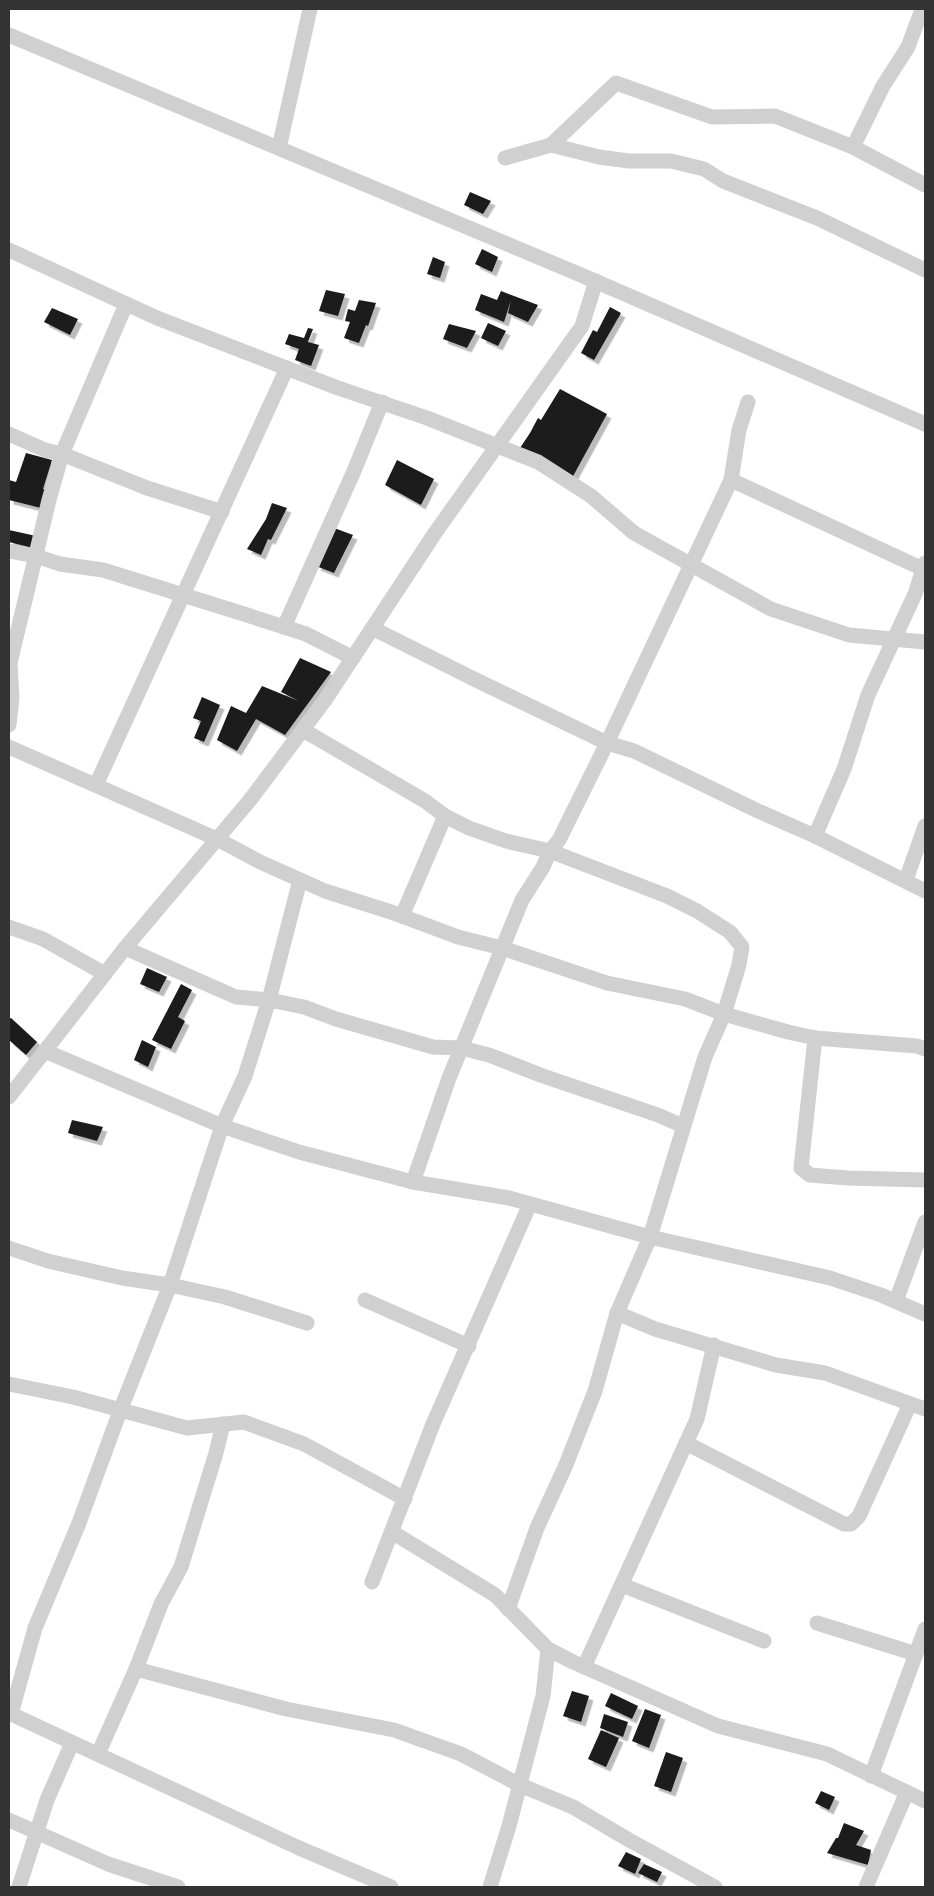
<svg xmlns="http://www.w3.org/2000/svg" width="934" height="1896" viewBox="0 0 934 1896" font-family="'Varela Round',sans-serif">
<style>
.building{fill:#1a1a1a;filter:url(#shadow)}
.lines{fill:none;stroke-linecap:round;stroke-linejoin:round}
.street{stroke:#d0d0d0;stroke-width:15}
</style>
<defs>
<filter id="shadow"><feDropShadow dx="4.5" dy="4.5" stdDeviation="0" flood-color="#0004"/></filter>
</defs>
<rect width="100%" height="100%" fill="#fff"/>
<!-- building -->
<g class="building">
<path d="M470,192L491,201L483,214L464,205Z"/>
<path d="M482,249L498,257L492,272L475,264Z"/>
<path d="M433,257L445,262L440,278L427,274Z"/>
<path d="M326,290L345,294L338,316L319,311Z"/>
<path d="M501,291L538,305L528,322L508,313L511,300L504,322L475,310L481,294L497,300Z"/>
<path d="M359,300L376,303L368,326L366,325L359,343L344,338L350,322L345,321L348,309L355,311Z"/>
<path d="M610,307L621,313L594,360L581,353L593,330L597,332Z"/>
<path d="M52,308L78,319L70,335L44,322Z"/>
<path d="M488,323L506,331L498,346L481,338Z"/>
<path d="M449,324L476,331L467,348L443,339Z"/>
<path d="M308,328L313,329L308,342L319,345L311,366L295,360L299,349L285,344L289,334L304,338Z"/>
<path d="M560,389L607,414L572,478L520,448L530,433L538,418L541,420Z"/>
<path d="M26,453L52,460L43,489L46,490L41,508L9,500V480L16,482Z"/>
<path d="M397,460L434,479L421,505L385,485Z"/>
<path d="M272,503L287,508L271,540L268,539L261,555L247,549L266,519Z"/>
<path d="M334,528L353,535L334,573L316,566Z"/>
<path d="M9,530L36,536L33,548L9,542Z"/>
<path d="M300,658L331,672L285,735L256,719L237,751L217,740L231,706L246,713L262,686L299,701L281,692Z"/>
<path d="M202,697L220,705L204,742L194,738L201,721L193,718Z"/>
<path d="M147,968L167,977L159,992L140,984Z"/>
<path d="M181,984L192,990L178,1017L185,1021L171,1049L152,1040Z"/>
<path d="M11,1018L37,1042L26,1055L9,1040V1019Z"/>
<path d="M142,1040L156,1047L148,1067L134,1060Z"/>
<path d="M72,1120L103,1127L97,1141L68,1133Z"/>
<path d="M572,1691L589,1696L581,1722L563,1716Z"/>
<path d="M611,1693L638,1706L632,1719L605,1706Z"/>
<path d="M645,1709L661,1715L649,1748L632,1741Z"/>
<path d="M604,1714L628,1722L623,1737L600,1728Z"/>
<path d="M601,1730L619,1738L606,1767L588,1759Z"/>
<path d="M666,1752L683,1758L671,1792L654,1786Z"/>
<path d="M821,1791L835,1797L829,1810L815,1803Z"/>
<path d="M844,1823L864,1831L856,1845L871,1850L868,1865L827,1853L836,1838H838Z"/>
<path d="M626,1852L641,1859L635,1874L618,1866Z"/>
<path d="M644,1864L662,1872L657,1882L638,1873Z"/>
</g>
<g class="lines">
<!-- street -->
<g class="street">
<path d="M9,35L581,275L925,424"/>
<path d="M551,145L599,157L629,161H671L704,169L723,181L817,218L925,270"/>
<path d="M853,147L883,86L908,47L922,9"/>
<path d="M279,148L310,9"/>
<path d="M505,158L551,145L616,83L712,117L775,116L853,147L925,185"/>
<path d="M9,250L157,318L338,388L427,418L538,462L591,496L634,533L771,609L849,635L925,642"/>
<path d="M9,434L45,450L62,454L147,488L222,512"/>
<path d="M731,480L923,569"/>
<path d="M9,551L36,556L60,564L103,570L247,615L306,634L353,658"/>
<path d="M284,627L354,471L382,402"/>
<path d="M372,628L474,679L607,743L634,751L758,811L815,836L925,891"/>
<path d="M9,725L12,698L10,663L49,500L62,454L126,304"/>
<path d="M303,730L425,801L445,816L469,828L506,841L550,851L667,896L697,911L730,932L742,947L739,965L724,1014L705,1057L650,1237L617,1313L595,1391L565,1467L537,1528L508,1609"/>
<path d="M9,747L217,839L260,862L325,891L391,912L458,937L502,948L607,983L685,999L724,1014L788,1032L815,1038L917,1046L925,1049"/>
<path d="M96,785L287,368"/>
<path d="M815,836L844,769L868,695L915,594L925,563"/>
<path d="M906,880L925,826"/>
<path d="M402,916L445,816"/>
<path d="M9,927L43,939L105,974"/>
<path d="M125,948L236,997L269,1000L304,1007L336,1019L433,1047L461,1048L489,1055L543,1076L658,1115L683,1126"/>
<path d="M815,1038L801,1168L810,1175L848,1178L925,1180"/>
<path d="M45,1051L222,1126L299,1152L413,1182L509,1198L650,1237L830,1278L881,1295L925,1314"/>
<path d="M9,1097L125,948L250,800L325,700L435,533L582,326L596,281"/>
<path d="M413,1182L449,1078L522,900L543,867L550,851L559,840L607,743L731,480L739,430L748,402"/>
<path d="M9,1248L48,1261L122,1278L170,1285L225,1297L307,1323"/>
<path d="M365,1300L469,1346"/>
<path d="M896,1301L925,1222"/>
<path d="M617,1313L655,1329L776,1365L825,1373L925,1409"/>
<path d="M9,1384L73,1397L187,1428L244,1422L304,1444L405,1499"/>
<path d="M686,1443L844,1524H851L859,1516L910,1404"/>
<path d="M392,1532L495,1595L548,1649L543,1696L509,1826L490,1887"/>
<path d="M372,1582L433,1424L530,1204"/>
<path d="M622,1585L764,1641"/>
<path d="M817,1623L916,1654"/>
<path d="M548,1649L573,1662L718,1726L827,1754L925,1801"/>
<path d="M584,1667L697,1419L714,1345"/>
<path d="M136,1669L286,1709L394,1730L461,1754L520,1785L573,1807L629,1840L715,1887"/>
<path d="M9,1713L299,1848L391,1887"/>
<path d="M11,1714L35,1628L79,1523L120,1411L170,1285L222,1126L245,1076L269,1000L300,880"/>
<path d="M98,1754L136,1669L161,1604L181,1567L216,1453L223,1424"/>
<path d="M871,1776L925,1629"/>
<path d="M9,1820L108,1864L178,1887"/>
<path d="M19,1887L47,1800L72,1743"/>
<path d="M866,1887L907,1792"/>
</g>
</g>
<!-- border -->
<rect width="934" height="1896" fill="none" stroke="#333333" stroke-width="20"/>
</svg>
